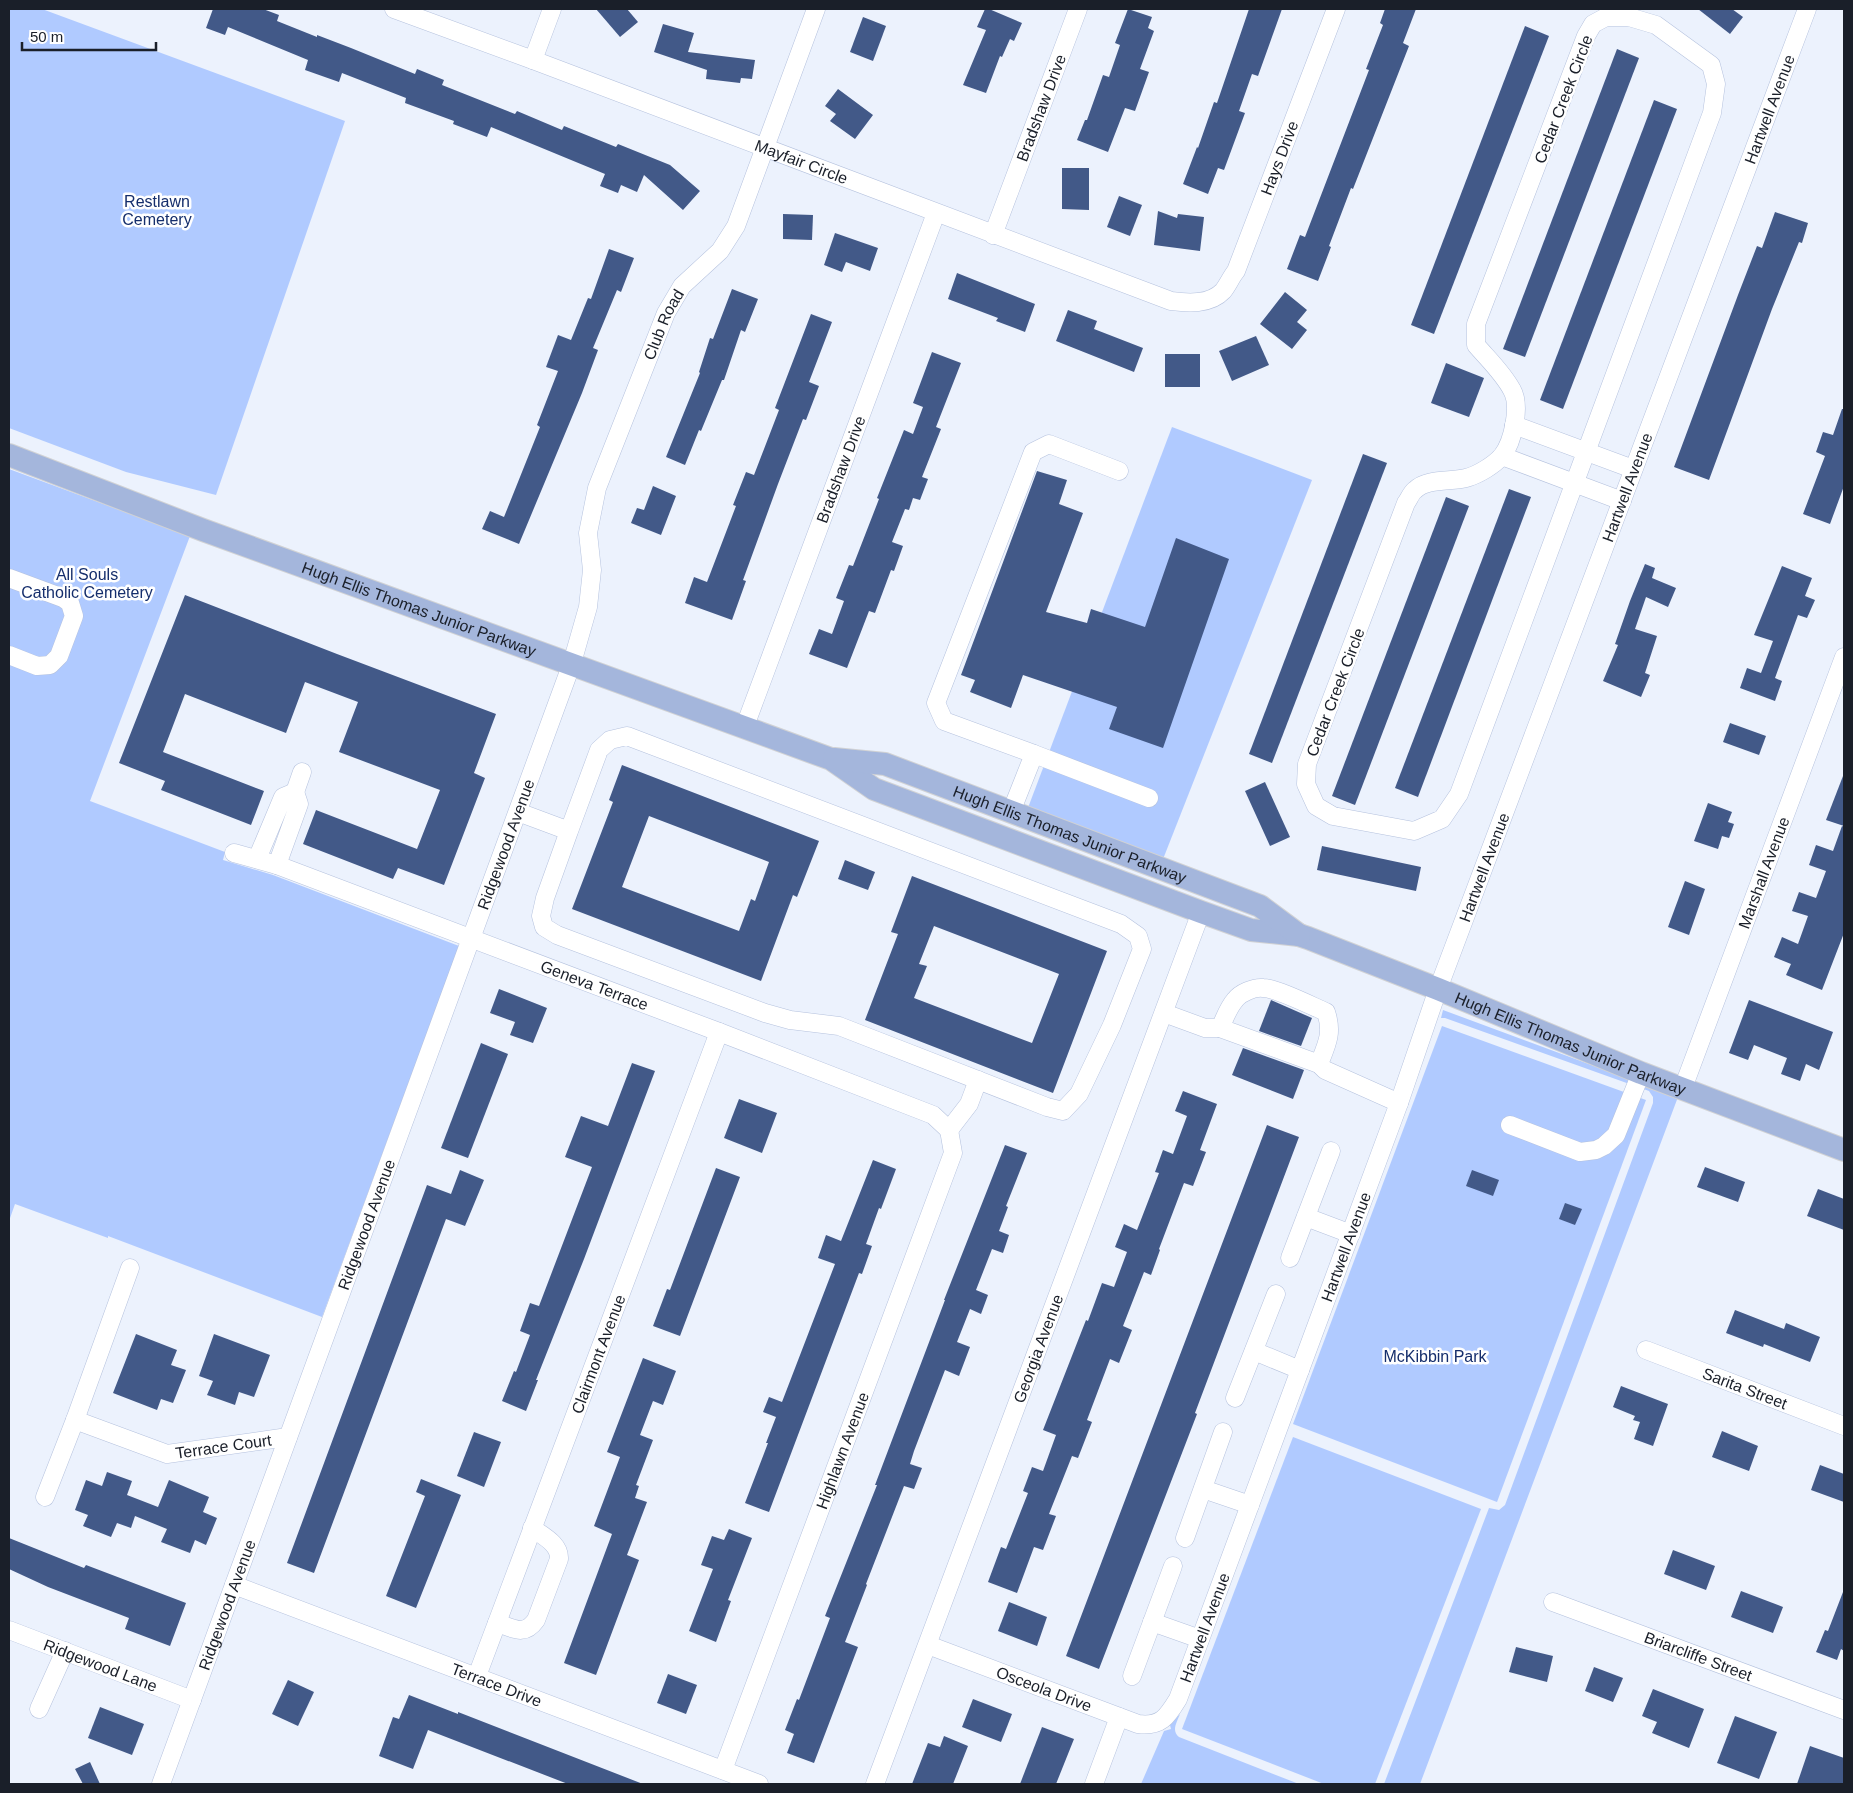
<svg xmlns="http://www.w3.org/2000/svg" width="1853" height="1793" viewBox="0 0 1853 1793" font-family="Helvetica,sans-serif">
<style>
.green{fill:#b0caff}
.building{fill:#425988;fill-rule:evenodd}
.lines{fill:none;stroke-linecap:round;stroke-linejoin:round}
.minor-casing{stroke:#b5c2de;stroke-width:19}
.major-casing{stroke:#d1d2d4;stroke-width:24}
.minor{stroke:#fff;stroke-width:18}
.major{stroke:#a4b6dc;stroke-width:22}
.labels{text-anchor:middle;stroke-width:5;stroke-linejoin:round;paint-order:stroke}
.street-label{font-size:16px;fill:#1a1f29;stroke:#fff}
.park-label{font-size:16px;fill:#152e6c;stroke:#fff}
</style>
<rect width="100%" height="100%" fill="#ecf2fd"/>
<!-- green -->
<g class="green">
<path d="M9,9H42L345,121L216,495L126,472L9,428Z"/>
<path d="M1172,427L1312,480L1156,877L1023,821Z"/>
<path d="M9,469L190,536L90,801L225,852L223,860L273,875L459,946L322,1317L108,1236V1238L15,1204L9,1221Z"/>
<path d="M1443,1010L1678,1097L1420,1784H1384L1489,1508L1499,1510L1505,1505L1653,1103V1097L1649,1091L1445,1018H1441Z"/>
<path d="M1442,1026L1646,1100L1497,1502L1293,1424Z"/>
<path d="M1293,1437L1481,1509L1375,1784H1324L1182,1729Z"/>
<path d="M1180,1714C1177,1722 1171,1731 1179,1737L1299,1784H1141L1164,1731L1171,1729L1170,1725Z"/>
</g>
<!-- building -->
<g class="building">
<path d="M213,9H263L279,15L277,21L317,37V35L351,48L415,74L417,69L444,80L442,85L515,114L517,111L562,130L564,126L616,147L618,144L670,165L700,191L683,210L644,175L637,192L621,185L618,193L600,186L605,174L491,127L487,137L453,124L454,121L405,103L406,98L342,73L339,82L305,70L308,60L245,34L228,27L225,35L206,28Z"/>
<path d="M596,9H627L638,22L620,37Z"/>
<path d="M985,9H989L1022,23L1014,41L1010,39L1002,57L1000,56L986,93L963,85L986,30L977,27Z"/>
<path d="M1128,9L1152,17L1148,28L1154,31L1140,69L1149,72L1135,111L1125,108L1108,152L1077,140L1085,120H1087L1103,75L1109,77L1120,45L1115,43Z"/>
<path d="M1249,9H1282L1258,76L1252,74L1239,111L1245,113L1224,170L1218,168L1208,194L1183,184L1197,147L1198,148L1214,102L1217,103Z"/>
<path d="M1385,9H1416L1403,43L1409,46L1353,189L1351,188L1329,246L1331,247L1318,281L1287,269L1300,235L1305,237L1369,70L1366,69L1383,25L1380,23Z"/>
<path d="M1698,9H1732L1743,17L1730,34Z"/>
<path d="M863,17L886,26L873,61L850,52Z"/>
<path d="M663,24L694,33L688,52L755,60L752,79L741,78L740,83L706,79L707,70L654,52Z"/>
<path d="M1525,26L1549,36L1434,334L1411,325Z"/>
<path d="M1617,49L1639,58L1525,357L1503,349Z"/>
<path d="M838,89L873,115L855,139L830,121L836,114L825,106Z"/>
<path d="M1654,100L1677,109L1563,409L1540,400Z"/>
<path d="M1062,168H1089V210L1062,209Z"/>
<path d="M1119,196L1142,205L1130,236L1107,227Z"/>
<path d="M1158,211L1177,218L1178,214L1204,217L1200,251L1154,245Z"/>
<path d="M1775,212L1808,223L1802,243L1799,242L1772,309L1709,480L1674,467L1738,295L1757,246L1762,248Z"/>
<path d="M783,214L813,215L812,240L783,239Z"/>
<path d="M835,233L878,248L870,271L846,262L842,272L824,265Z"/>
<path d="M609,249L634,258L621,292L617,290L593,348L598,350L582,393L519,544L482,529L490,511L504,517L540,427L537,425L558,371L546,367L558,335L571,340L588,298L591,299Z"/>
<path d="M957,273L1035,304L1025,332L996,321L998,318L948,299Z"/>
<path d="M732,289L758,299L745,332L741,330L724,380H722L701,431L699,430L685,465L666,457L700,373L699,372L710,338L713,339Z"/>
<path d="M1285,292L1307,310L1297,322L1307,330L1292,349L1260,324Z"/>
<path d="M1068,310L1097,321L1094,329L1143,348L1134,372L1056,341Z"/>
<path d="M811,314L832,322L809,382L819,386L806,420L803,419L778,484L743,580L746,581L732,620L685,603L694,577L707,582L736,506L733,505L746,472L754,475L779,410L775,408Z"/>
<path d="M1256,336L1269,365L1232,381L1219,351Z"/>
<path d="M932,352L961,363L936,427L941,429L922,477L928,479L920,500L913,498L909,510L905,509L892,542L903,546L894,571L891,570L875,613L869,611L847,668L809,654L819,629L832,634L844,601L836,598L849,565L853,566L879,499L877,498L904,430L913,434L923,407L913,403Z"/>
<rect x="1165" y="354" width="35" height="33"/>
<path d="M1446,363L1484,378L1469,417L1431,403Z"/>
<path d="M1842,409H1844V486L1830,524L1803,514L1825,456L1816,452L1823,432L1833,435Z"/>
<path d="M1363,454L1387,463L1272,763L1249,754Z"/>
<path d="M1037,471L1067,480L1059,504L1083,513L1046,612L1087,623L1091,609L1145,627L1176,538L1229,559L1163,748L1109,729L1117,707L1023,675L1011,708L970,692L975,680L961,675Z"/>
<path d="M653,486L676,496L661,535L631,523L637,508L644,510Z"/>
<path d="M1509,489L1531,497L1418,797L1395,788Z"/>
<path d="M1446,497L1469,506L1355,805L1332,796Z"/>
<path d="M1645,564L1655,568L1652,578L1676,588L1668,607L1646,597L1635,629L1657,636L1645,673L1650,675L1641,697L1603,681L1618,645L1615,644L1630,601Z"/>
<path d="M1782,566L1812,578L1805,596L1815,600L1807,618L1798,615L1775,678L1782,681L1775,701L1740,688L1747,668L1761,673L1773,641L1754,635Z"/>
<path d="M185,595L337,654L496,714L474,773L485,778L444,885L398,868L393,879L303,844L316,810L417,849L440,790L339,752L358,702L305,682L286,733L185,694L163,752L264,791L251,825L161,790L165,781L119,763Z"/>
<path d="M1730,723L1766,736L1759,755L1723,742Z"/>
<path d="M622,765L819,841L797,897L793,895L761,981L572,909L613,802L609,800ZM649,816L769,862L755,901L751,899L739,931L622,887Z"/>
<path d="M1843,776H1844V826L1826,820Z"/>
<path d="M1265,782L1290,837L1270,846L1245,791Z"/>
<path d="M1708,803L1732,812L1728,822L1734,824L1729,838L1722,836L1718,849L1694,841Z"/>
<path d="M1842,826L1844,827V933L1822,990L1786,975L1791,964L1774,957L1782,937L1798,944L1808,916L1792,911L1799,892L1816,898L1826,871L1809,865L1816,845L1833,851Z"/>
<path d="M1322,846L1421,867L1416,891L1317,870Z"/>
<path d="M845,860L875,872L868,890L838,879Z"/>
<path d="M912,876L1107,951L1053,1093L865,1020L898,934L891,932ZM934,926L1059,974L1032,1043L914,998L927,966L919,964Z"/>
<path d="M1685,881L1705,889L1689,935L1668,927Z"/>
<path d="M499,989L547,1008L533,1043L510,1035L515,1022L490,1013Z"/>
<path d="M1271,1000L1312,1018L1301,1046L1259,1031Z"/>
<path d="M1749,1000L1833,1032L1819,1070L1806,1064L1800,1081L1781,1074L1787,1058L1754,1045L1748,1060L1729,1053Z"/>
<path d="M481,1043L508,1054L468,1158L441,1148Z"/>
<path d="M1243,1048L1304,1070L1293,1099L1232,1075Z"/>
<path d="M632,1063L655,1071L584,1259L536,1380H538L526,1411L502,1401L514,1371L516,1372L530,1335L520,1331L530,1303L539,1306L592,1167L565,1157L581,1116L608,1126Z"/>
<path d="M1183,1091L1217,1104L1200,1150L1206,1152L1193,1186L1184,1183L1159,1249L1160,1250L1151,1275L1144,1272L1123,1326L1132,1330L1119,1363L1110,1359L1087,1420L1092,1422L1078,1458L1072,1456L1049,1514L1056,1516L1043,1550L1034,1547L1017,1593L988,1582L1001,1547L1006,1549L1028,1493L1023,1491L1032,1467L1043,1471L1056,1435L1043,1430L1086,1320L1088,1321L1102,1283L1114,1287L1127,1252L1115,1247L1124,1224L1137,1230L1159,1173L1155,1172L1163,1150L1173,1154L1187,1116L1175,1111Z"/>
<path d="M739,1099L777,1113L762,1153L724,1138Z"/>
<path d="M1267,1125L1299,1137L1195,1413L1197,1414L1099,1669L1066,1656Z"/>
<path d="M1005,1145L1027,1153L1006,1206L1008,1207L999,1231L1009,1235L1003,1253L992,1249L976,1290L988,1295L981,1314L970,1309L957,1342L970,1347L959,1376L945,1370L914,1451L910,1464L922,1468L914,1489L904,1486L866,1584L867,1585L845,1642L858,1647L814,1763L787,1753L794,1734L785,1730L797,1699L799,1700L830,1618L825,1616L877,1485H875L945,1300H944Z"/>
<path d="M873,1160L896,1169L881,1209L879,1208L866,1244L872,1246L862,1274L859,1273L769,1512L745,1503L768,1443H766L776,1417L763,1412L769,1397L782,1402L835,1264L818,1258L826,1235L841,1241Z"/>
<path d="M1705,1167L1745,1182L1738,1202L1697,1187Z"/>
<path d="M716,1168L740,1177L680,1336L653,1326L667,1289L670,1290Z"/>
<path d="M460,1170L484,1180L465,1226L446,1219L314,1573L287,1563L427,1185L451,1194Z"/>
<path d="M1472,1170L1499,1180L1493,1196L1466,1186Z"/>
<path d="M1818,1189L1844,1199V1230L1807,1216Z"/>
<path d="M1565,1203L1582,1209L1575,1225L1559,1219Z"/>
<path d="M1735,1310L1784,1329L1786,1323L1820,1337L1810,1362L1764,1344L1763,1347L1726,1333Z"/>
<path d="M136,1334L177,1350L171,1365L186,1370L173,1403L161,1399L157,1410L113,1393Z"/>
<path d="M214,1334L270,1355L254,1397L239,1392L235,1405L207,1395L213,1381L199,1376Z"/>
<path d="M643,1358L676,1371L663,1405L653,1401L640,1435L653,1440L636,1485L639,1486L635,1498L647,1502L627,1555L639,1560L596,1675L564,1663L612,1534L594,1526L620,1457L607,1452Z"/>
<path d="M1621,1386L1668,1404L1653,1446L1634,1439L1640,1422L1633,1420L1635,1416L1613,1407Z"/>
<path d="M1722,1431L1758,1446L1749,1471L1712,1457Z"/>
<path d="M474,1432L501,1442L484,1487L457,1476Z"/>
<path d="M1820,1465L1844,1474V1502L1811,1490Z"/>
<path d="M107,1472L132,1481L127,1495L158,1507L169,1480L209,1497L203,1512L217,1518L206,1545L195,1540L190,1553L161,1542L167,1529L135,1516L131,1528L117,1523L111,1537L83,1526L88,1515L75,1510L86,1480L102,1486Z"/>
<path d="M421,1479L461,1495L416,1608L386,1596L425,1496L416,1492Z"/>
<path d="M729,1529L752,1538L728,1600L731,1601L716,1642L689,1631L713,1569L701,1565L712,1536L724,1540Z"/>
<path d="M9,1538L84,1568L86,1565L186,1603L170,1646L125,1629L129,1618L48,1587L9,1569Z"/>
<path d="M1673,1550L1715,1566L1706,1590L1664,1574Z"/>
<path d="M1741,1591L1783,1607L1773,1633L1731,1617Z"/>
<path d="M1843,1592L1844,1651L1841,1649L1837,1660L1816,1652L1825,1630L1828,1631Z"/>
<path d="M1009,1602L1047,1617L1037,1646L998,1631Z"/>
<path d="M1516,1647L1553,1656L1547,1682L1509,1672Z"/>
<path d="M1594,1667L1623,1678L1613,1702L1585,1691Z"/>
<path d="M668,1674L697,1685L686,1714L657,1703Z"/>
<path d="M288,1680L314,1692L298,1726L272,1714Z"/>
<path d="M1653,1689L1704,1709L1689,1748L1652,1733L1657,1722L1642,1716Z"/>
<path d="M409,1695L458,1714V1712L643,1784H568L428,1730L413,1769L379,1756L393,1717L399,1719Z"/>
<path d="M973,1699L1012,1714L1001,1742L962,1727Z"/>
<path d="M100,1707L144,1724L132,1755L88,1738Z"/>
<path d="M1735,1716L1777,1732L1759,1779L1717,1763Z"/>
<path d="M1042,1727L1074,1739L1056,1784H1020Z"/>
<path d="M944,1736L968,1746L953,1784H912L928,1743L940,1747Z"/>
<path d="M1810,1746L1844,1758V1784H1797Z"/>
<path d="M90,1762L100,1784H83L75,1769Z"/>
</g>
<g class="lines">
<defs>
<g id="minor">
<path id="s1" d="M394,9L533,60L1171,301C1187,303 1210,305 1223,291C1228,285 1231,277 1236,271L1336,9"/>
<path d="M1606,17H1629L1656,25L1711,65L1716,84L1712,113L1459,794L1442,819L1414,831L1333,816L1316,806L1306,784L1307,764L1406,503C1409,499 1411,493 1415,490C1427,478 1451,482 1466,478C1478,475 1494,465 1502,456C1513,442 1521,406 1512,390C1503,373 1488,359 1476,345V324L1586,36L1593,24Z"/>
<path d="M533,60L552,9"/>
<path id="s2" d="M993,235L1078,9"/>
<path d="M1514,425L1633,469"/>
<path d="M1502,456L1622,501"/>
<path d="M9,578L63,598L70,603L74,616L59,656L50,665L37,666L9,655"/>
<path id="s3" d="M745,726L936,213"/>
<path d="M1034,754L1149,798"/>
<path d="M295,792L302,772"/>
<path d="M518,812L569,831L599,750L610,740L627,736L1121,924L1138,936L1142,949L1112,1025L1079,1094L1063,1111L1047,1107L839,1026L790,1020L765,1013L557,935L544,927L541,916L545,898L569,831"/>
<path d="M1011,812L1034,754L944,721L936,703L1033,452L1049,444L1119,471"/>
<path id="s4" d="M234,853L277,865L719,1032L933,1115L949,1130"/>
<path d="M257,859L283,797L295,792L299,804L277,865"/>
<path d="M1164,1013L1205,1028H1220C1225,1018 1228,1008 1235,1000C1240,993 1254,987 1263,988C1276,988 1312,1006 1326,1012C1333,1033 1327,1044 1319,1064L1325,1070L1399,1103"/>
<path d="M1220,1028L1319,1064"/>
<path id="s5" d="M1683,1088L1844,657"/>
<path d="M1510,1125L1580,1152L1596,1150L1604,1146L1616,1135L1641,1073"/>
<path d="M949,1130L969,1104L978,1080"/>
<path d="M1306,1217L1351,1234"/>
<path d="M1290,1258L1331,1151"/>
<path id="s6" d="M1646,1350L1844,1426"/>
<path d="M1254,1351L1300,1370"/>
<path d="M1235,1398L1276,1294"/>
<path id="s7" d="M75,1420L167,1454L288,1437"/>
<path d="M1203,1489L1250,1505"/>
<path d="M45,1497L75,1420L130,1268"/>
<path d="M1185,1538L1223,1432"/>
<path id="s8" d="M234,1585L759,1784"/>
<path id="s9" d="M1553,1602L1844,1710"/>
<path d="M1152,1622L1200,1639"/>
<path d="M497,1623C513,1628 524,1637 536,1620L559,1559C560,1544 543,1536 532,1528"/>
<path id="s10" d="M9,1630L192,1700"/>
<path id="s11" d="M928,1645L1138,1724C1161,1727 1167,1717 1178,1699L1399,1103L1438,989L1807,9"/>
<path id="s12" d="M477,1676L719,1032"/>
<path d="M1132,1676L1173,1566"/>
<path d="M39,1709L65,1651"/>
<path id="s13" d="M723,1770L953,1153L949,1130"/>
<path id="s14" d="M161,1784L572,663L588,607L592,570L588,533L597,488L666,313L682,286L720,251L736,226L816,9"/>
<path id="s15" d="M875,1784L1201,912"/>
<path d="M1094,1784L1119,1717"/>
</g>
<g id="major">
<path id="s16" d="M9,455L203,530L831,759L874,789L1201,912L1251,930L1299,935L1308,938L1438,989L1641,1073L1844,1150"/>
<path id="s17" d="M834,759L885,764L1260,906L1299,935"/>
</g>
</defs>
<!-- minor casing -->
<use href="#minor" class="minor-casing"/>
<!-- major casing -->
<use href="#major" class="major-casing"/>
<!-- minor -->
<use href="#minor" class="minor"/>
<!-- major -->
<use href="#major" class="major"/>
</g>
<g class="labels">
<!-- street labels -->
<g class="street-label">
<text transform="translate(1563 99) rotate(-69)" y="6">Cedar Creek Circle</text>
<text dy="6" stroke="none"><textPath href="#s2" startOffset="136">Bradshaw Drive</textPath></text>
<text dy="6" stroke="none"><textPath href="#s11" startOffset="1972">Hartwell Avenue</textPath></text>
<text dy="6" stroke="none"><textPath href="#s1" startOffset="1030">Hays Drive</textPath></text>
<text dy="6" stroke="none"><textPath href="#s1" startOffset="435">Mayfair Circle</textPath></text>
<text dy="6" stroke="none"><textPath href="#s14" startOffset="1549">Club Road</textPath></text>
<text dy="6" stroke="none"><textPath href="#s3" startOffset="274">Bradshaw Drive</textPath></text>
<text dy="6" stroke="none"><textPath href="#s11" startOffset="1568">Hartwell Avenue</textPath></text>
<text dy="6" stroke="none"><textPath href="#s16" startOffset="438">Hugh Ellis Thomas Junior Parkway</textPath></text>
<text transform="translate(1335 692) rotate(-69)" y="6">Cedar Creek Circle</text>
<text dy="6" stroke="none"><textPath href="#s17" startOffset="249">Hugh Ellis Thomas Junior Parkway</textPath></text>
<text dy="6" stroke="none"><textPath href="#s14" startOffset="1001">Ridgewood Avenue</textPath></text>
<text dy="6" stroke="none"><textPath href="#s11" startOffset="1162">Hartwell Avenue</textPath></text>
<text dy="6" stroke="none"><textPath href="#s5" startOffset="230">Marshall Avenue</textPath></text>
<text dy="6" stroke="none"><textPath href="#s4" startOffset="384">Geneva Terrace</textPath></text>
<text dy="6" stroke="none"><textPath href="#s16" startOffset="1672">Hugh Ellis Thomas Junior Parkway</textPath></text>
<text dy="6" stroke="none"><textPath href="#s14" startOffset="596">Ridgewood Avenue</textPath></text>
<text dy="6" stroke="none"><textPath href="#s11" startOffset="758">Hartwell Avenue</textPath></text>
<text dy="6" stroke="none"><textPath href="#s15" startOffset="465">Georgia Avenue</textPath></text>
<text dy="6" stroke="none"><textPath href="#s12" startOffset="344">Clairmont Avenue</textPath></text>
<text dy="6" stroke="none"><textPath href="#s6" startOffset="106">Sarita Street</textPath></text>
<text dy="6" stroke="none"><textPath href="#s7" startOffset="155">Terrace Court</textPath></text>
<text dy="6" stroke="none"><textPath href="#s13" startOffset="341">Highlawn Avenue</textPath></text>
<text dy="6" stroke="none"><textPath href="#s14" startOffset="191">Ridgewood Avenue</textPath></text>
<text dy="6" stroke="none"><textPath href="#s11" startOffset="352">Hartwell Avenue</textPath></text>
<text dy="6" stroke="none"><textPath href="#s9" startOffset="155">Briarcliffe Street</textPath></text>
<text dy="6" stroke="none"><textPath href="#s10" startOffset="98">Ridgewood Lane</textPath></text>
<text dy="6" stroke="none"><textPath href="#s8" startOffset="281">Terrace Drive</textPath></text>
<text dy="6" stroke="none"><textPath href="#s11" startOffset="124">Osceola Drive</textPath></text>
</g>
<!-- park labels -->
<g class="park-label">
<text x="157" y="207">Restlawn<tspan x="157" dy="18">Cemetery</tspan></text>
<text x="87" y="580">All Souls<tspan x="87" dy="18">Catholic Cemetery</tspan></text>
<text x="1435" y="1362">McKibbin Park</text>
</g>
</g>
<!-- border -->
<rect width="1853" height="1793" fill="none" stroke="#1a1f29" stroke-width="20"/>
<!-- scale -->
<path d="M22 42v8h134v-8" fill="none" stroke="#1a1f29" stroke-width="2.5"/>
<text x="30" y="42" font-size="15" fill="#1a1f29" stroke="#ffffff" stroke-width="4" paint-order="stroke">50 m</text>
</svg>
